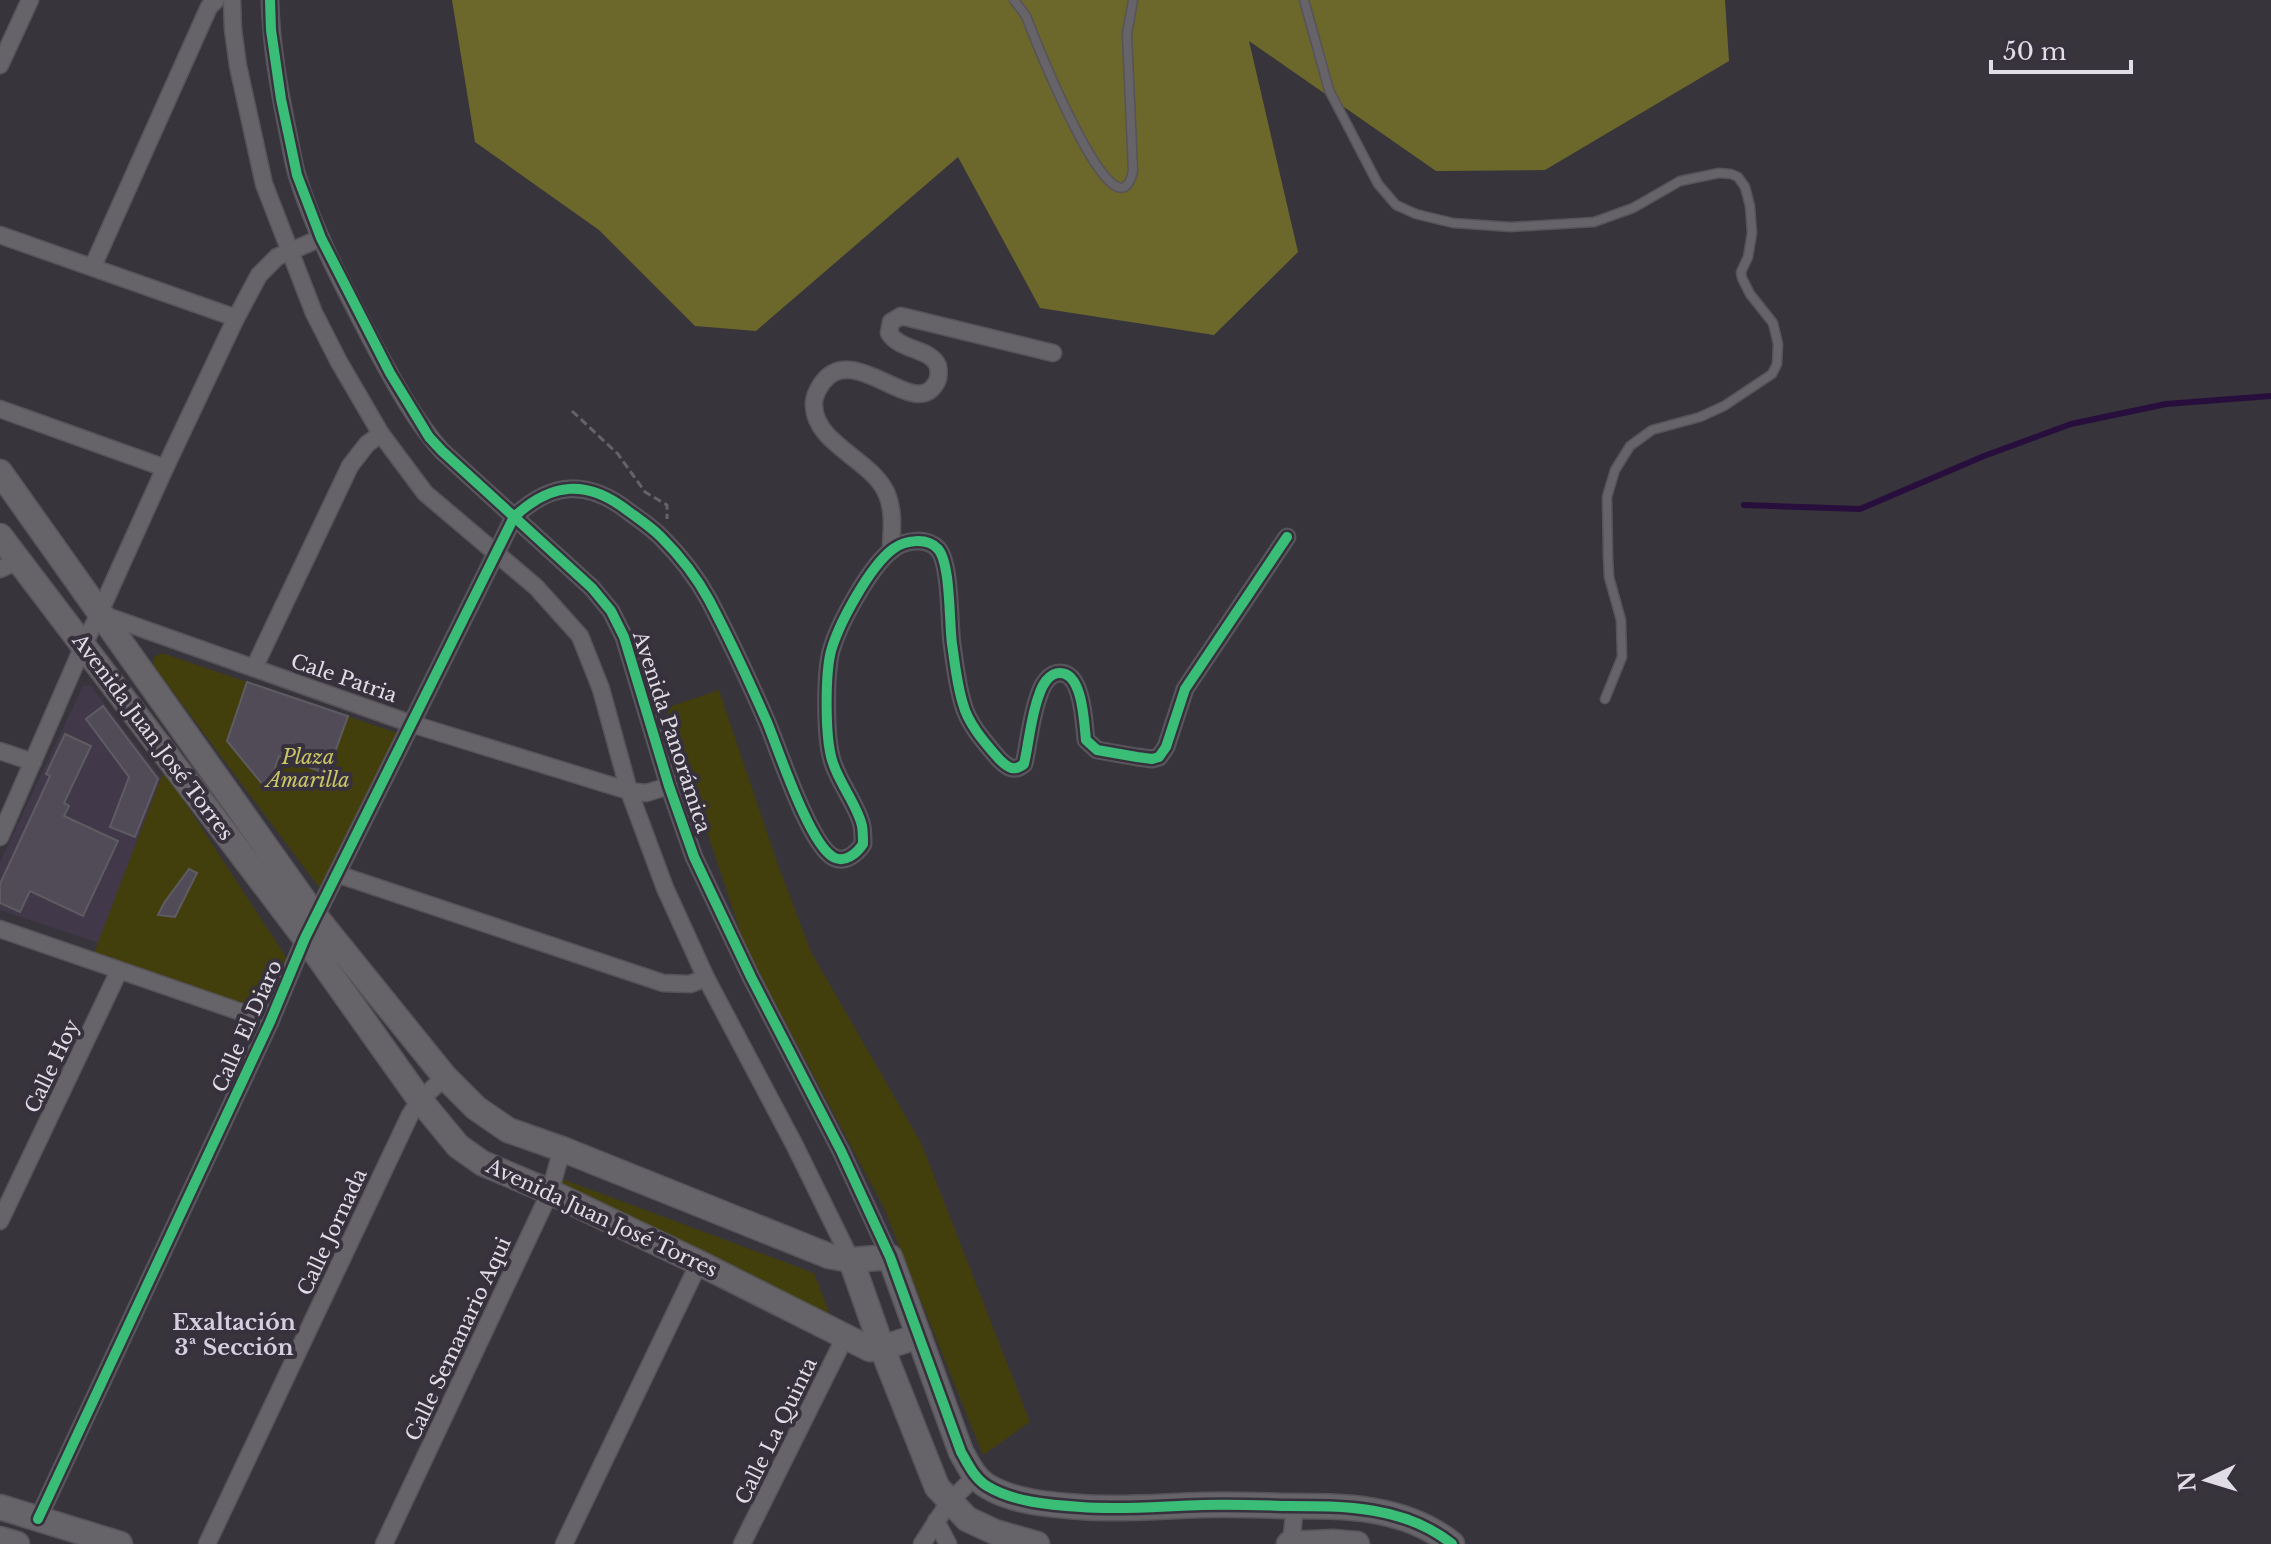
<svg xmlns="http://www.w3.org/2000/svg" width="2271" height="1544" viewBox="0 0 2271 1544" font-family="'Libre Baskerville',serif">
<style>
.built{fill:#41384a}
.green{fill:#423f0d}
.forest{fill:#6c682c}
.lines{fill:none;stroke-linecap:round;stroke-linejoin:round}
.stream{stroke:#280e3c;stroke-width:6}
.building{fill:#514b58;stroke:#5e5c62;stroke-width:2}
.lane-casing{stroke:#565359;stroke-width:11}
.street-casing{stroke:#565359;stroke-width:19}
.secondary-casing{stroke:#565359;stroke-width:27}
.path{stroke:#656367;stroke-width:3;stroke-dasharray:8 4;stroke-linecap:butt}
.lane{stroke:#666369;stroke-width:8}
.street{stroke:#666369;stroke-width:16}
.secondary{stroke:#666369;stroke-width:24}
.cycleway-casing{stroke:#37313e;stroke-width:15}
.cycleway{stroke:#3abd76;stroke-width:10}
.labels{text-anchor:middle;stroke-width:8;stroke-linejoin:round;paint-order:stroke}
.street-label{font-size:20px;fill:#e1dde6;stroke:#37313e}
.park-label{font-size:20px;font-style:italic;fill:#ccc765;stroke:#37313e}
.neighbourhood-label{font-size:22px;font-weight:bold;fill:#d5cedf;stroke:#37313e}
</style>
<rect width="100%" height="100%" fill="#37343b"/>
<!-- built -->
<path class="built" d="M90,685L161,778L99,943L0,910V862L83,686Z"/>
<!-- green -->
<g class="green">
<path d="M162,653L397,733L321,890L153,665L154,657Z"/>
<path d="M719,690L778,865L811,952L921,1143L1030,1422L983,1455L884,1208L745,946L666,708Z"/>
<path d="M165,772L290,963L269,1007L260,1010L94,953L161,778Z"/>
<path d="M562,1179L814,1273L835,1328L559,1194Z"/>
</g>
<!-- forest -->
<path class="forest" d="M452,0H1725L1729,61L1545,170L1436,171L1249,41L1298,252L1214,335L1040,308L958,157L756,331L695,326L599,230L475,142Z"/>
<g class="lines">
<!-- stream -->
<path class="stream" d="M1744,505L1860,509L1984,456L2071,424L2166,404L2271,396"/>
</g>
<!-- building -->
<g class="building">
<path d="M247,682L348,716L327,774L279,756L271,780L263,785L227,741Z"/>
<path d="M103,706L158,779L135,837L110,827L129,777L86,719Z"/>
<path d="M65,734L91,746L64,803L69,806L64,816L118,841L83,916L30,891L20,912L0,903V884L50,776L46,774Z"/>
<path d="M189,869L197,873L175,917L158,915L164,903Z"/>
</g>
<g class="lines">
<defs>
<g id="lane">
<path d="M1014,0L1026,16C1031,29 1116,249 1133,171L1127,34L1133,0"/>
<path d="M1304,0L1329,90L1378,184L1396,205L1416,214L1453,223L1511,227L1594,222L1633,208L1680,181L1719,173L1731,174L1738,177L1745,187L1750,206L1752,233L1748,257L1741,272L1742,278L1750,294L1773,323L1778,344L1777,364L1772,374L1724,406L1700,417L1652,430L1630,446L1615,470L1607,497L1608,556L1609,577L1621,620L1622,657L1605,699"/>
</g>
<g id="street">
<path d="M232,0L233,29L238,66L264,184L314,313L339,362L381,434L425,493L536,587L580,636L601,689L629,791L665,888L706,978L795,1146L851,1260"/>
<path d="M270,0C271,45 279,89 288,133C291,147 293,162 297,175C315,234 345,289 373,343C393,380 414,420 442,451L592,588L611,611L624,637L669,786L694,857L751,977L841,1151L890,1257"/>
<path d="M0,65L30,0"/>
<path d="M0,235L236,318"/>
<path d="M93,266L209,7L216,0"/>
<path d="M0,409L165,468"/>
<path d="M893,549L891,546C892,528 894,510 886,492C870,459 815,443 814,406C813,398 818,389 822,383C854,339 915,422 936,383C939,379 939,371 938,366C931,348 900,351 889,333L891,322L901,316L1053,353"/>
<path d="M0,569L18,561"/>
<path d="M101,614L412,724L629,791L646,793L669,786"/>
<path d="M254,668L350,466L367,444L381,434"/>
<path d="M0,751L33,762"/>
<path d="M0,837L84,644L99,614L165,468L236,318L259,275L277,257L321,238"/>
<path d="M337,874L663,983L690,984L706,978"/>
<path d="M0,929L270,1022"/>
<path d="M0,1221L119,971"/>
<path d="M38,1519L270,1022L305,938L514,517C551,482 587,479 628,511C639,519 651,527 661,537C679,555 697,578 709,600C730,640 749,681 767,722C779,751 809,843 833,857C845,864 857,853 863,844C863,838 863,832 862,826C858,806 838,782 832,760C825,737 825,675 831,651C839,623 870,566 893,549C905,540 927,537 938,549C951,564 949,623 952,644C955,664 957,685 963,704C968,724 986,744 999,759C1008,768 1014,772 1024,764C1029,742 1031,716 1039,695C1042,685 1049,673 1060,673C1083,673 1084,723 1086,740L1097,750L1137,757L1152,759L1159,757L1166,747L1185,689L1287,537"/>
<path d="M936,1521L948,1544"/>
<path d="M207,1544L410,1115L420,1100L445,1077"/>
<path d="M384,1544L550,1192L562,1149"/>
<path d="M564,1544L699,1263"/>
<path d="M742,1544L845,1337"/>
<path d="M922,1544L949,1502L976,1476"/>
<path d="M1291,1544L1295,1506"/>
</g>
<g id="secondary">
<path d="M0,472L315,916L445,1077L476,1108L508,1130L562,1149L829,1256L851,1260L890,1257L961,1452C968,1464 974,1478 987,1486C1013,1502 1050,1505 1081,1507C1122,1510 1163,1506 1203,1505C1230,1504 1256,1505 1283,1506C1341,1506 1404,1505 1452,1544"/>
<path d="M0,536L305,938L420,1100L458,1146L482,1163L550,1192L699,1263L870,1349L882,1348L919,1336"/>
<path d="M851,1260L882,1348L937,1487L967,1519L995,1532L1037,1544"/>
<path d="M0,1507L120,1544"/>
<path d="M0,1539L17,1544"/>
<path d="M1289,1544L1333,1542L1357,1544"/>
</g>
</defs>
<!-- lane casing -->
<use href="#lane" class="lane-casing"/>
<!-- street casing -->
<use href="#street" class="street-casing"/>
<!-- secondary casing -->
<use href="#secondary" class="secondary-casing"/>
<!-- path -->
<path class="path" d="M572,411L618,454L645,492L667,505V519"/>
<!-- lane -->
<use href="#lane" class="lane"/>
<!-- street -->
<use href="#street" class="street"/>
<!-- secondary -->
<use href="#secondary" class="secondary"/>
<defs>
<g id="cycleway">
<path d="M270,0L271,30L281,99L297,175L321,238L390,373L429,437L442,451L592,588L611,611L624,637L669,786L694,857L751,977L841,1151L890,1257L961,1452C968,1464 974,1478 987,1486C1013,1502 1050,1505 1081,1507C1122,1510 1163,1506 1203,1505C1230,1504 1256,1505 1283,1506C1341,1506 1404,1505 1452,1544"/>
<path d="M38,1519L270,1022L305,938L514,517C551,482 587,479 628,511C639,519 651,527 661,537C679,555 697,578 709,600C730,640 749,681 767,722C779,751 809,843 833,857C845,864 857,853 863,844C863,838 863,832 862,826C858,806 838,782 832,760C825,737 825,675 831,651C839,623 870,566 893,549C905,540 927,537 938,549C951,564 949,623 952,644C955,664 957,685 963,704C968,724 986,744 999,759C1008,768 1014,772 1024,764C1029,742 1031,716 1039,695C1042,685 1049,673 1060,673C1083,673 1084,723 1086,740L1097,750L1137,757L1152,759L1159,757L1166,747L1185,689L1287,537"/>
</g>
</defs>
<!-- cycleway casing -->
<use href="#cycleway" class="cycleway-casing"/>
<!-- cycleway -->
<use href="#cycleway" class="cycleway"/>
</g>
<g class="labels">
<!-- street labels -->
<g class="street-label">
<text transform="translate(344 678) rotate(19)" y="7">Cale Patria</text>
<text transform="translate(672 732) rotate(72)" y="7">Avenida Panorámica</text>
<text transform="translate(153 737) rotate(53)" y="7">Avenida Juan José Torres</text>
<text transform="translate(247 1026) rotate(-66)" y="7">Calle El Diaro</text>
<text transform="translate(52 1066) rotate(-65)" y="7">Calle Hoy</text>
<text transform="translate(602 1218) rotate(25)" y="7">Avenida Juan José Torres</text>
<text transform="translate(332 1232) rotate(-65)" y="7">Calle Jornada</text>
<text transform="translate(458 1339) rotate(-65)" y="7">Calle Semanario Aqui</text>
<text transform="translate(776 1431) rotate(-64)" y="7">Calle La Quinta</text>
</g>
<!-- park labels -->
<g class="park-label">
<text x="308" y="764">Plaza<tspan x="308" dy="23">Amarilla</tspan></text>
</g>
<!-- neighbourhood labels -->
<g class="neighbourhood-label">
<text x="234" y="1330">Exaltación<tspan x="234" dy="25">3ª Sección</tspan></text>
</g>
</g>
<!-- north arrow -->
<g transform="translate(2207 1480) rotate(266)" stroke="#37313e" stroke-width="6" paint-order="stroke">
<path d="M0-6L14 30L0 20L-14 30Z" fill="#e1dde6"/>
<text y="-12" font-size="22" font-weight="bold" text-anchor="middle" fill="#e1dde6">N</text>
</g>
<!-- scale -->
<path d="M1991 60v12h140v-12" fill="none" stroke="#e1dde6" stroke-width="4"/>
<text x="2003" y="60" font-size="24" fill="#e1dde6" stroke="#37313e" stroke-width="6" paint-order="stroke">50 m</text>
</svg>
